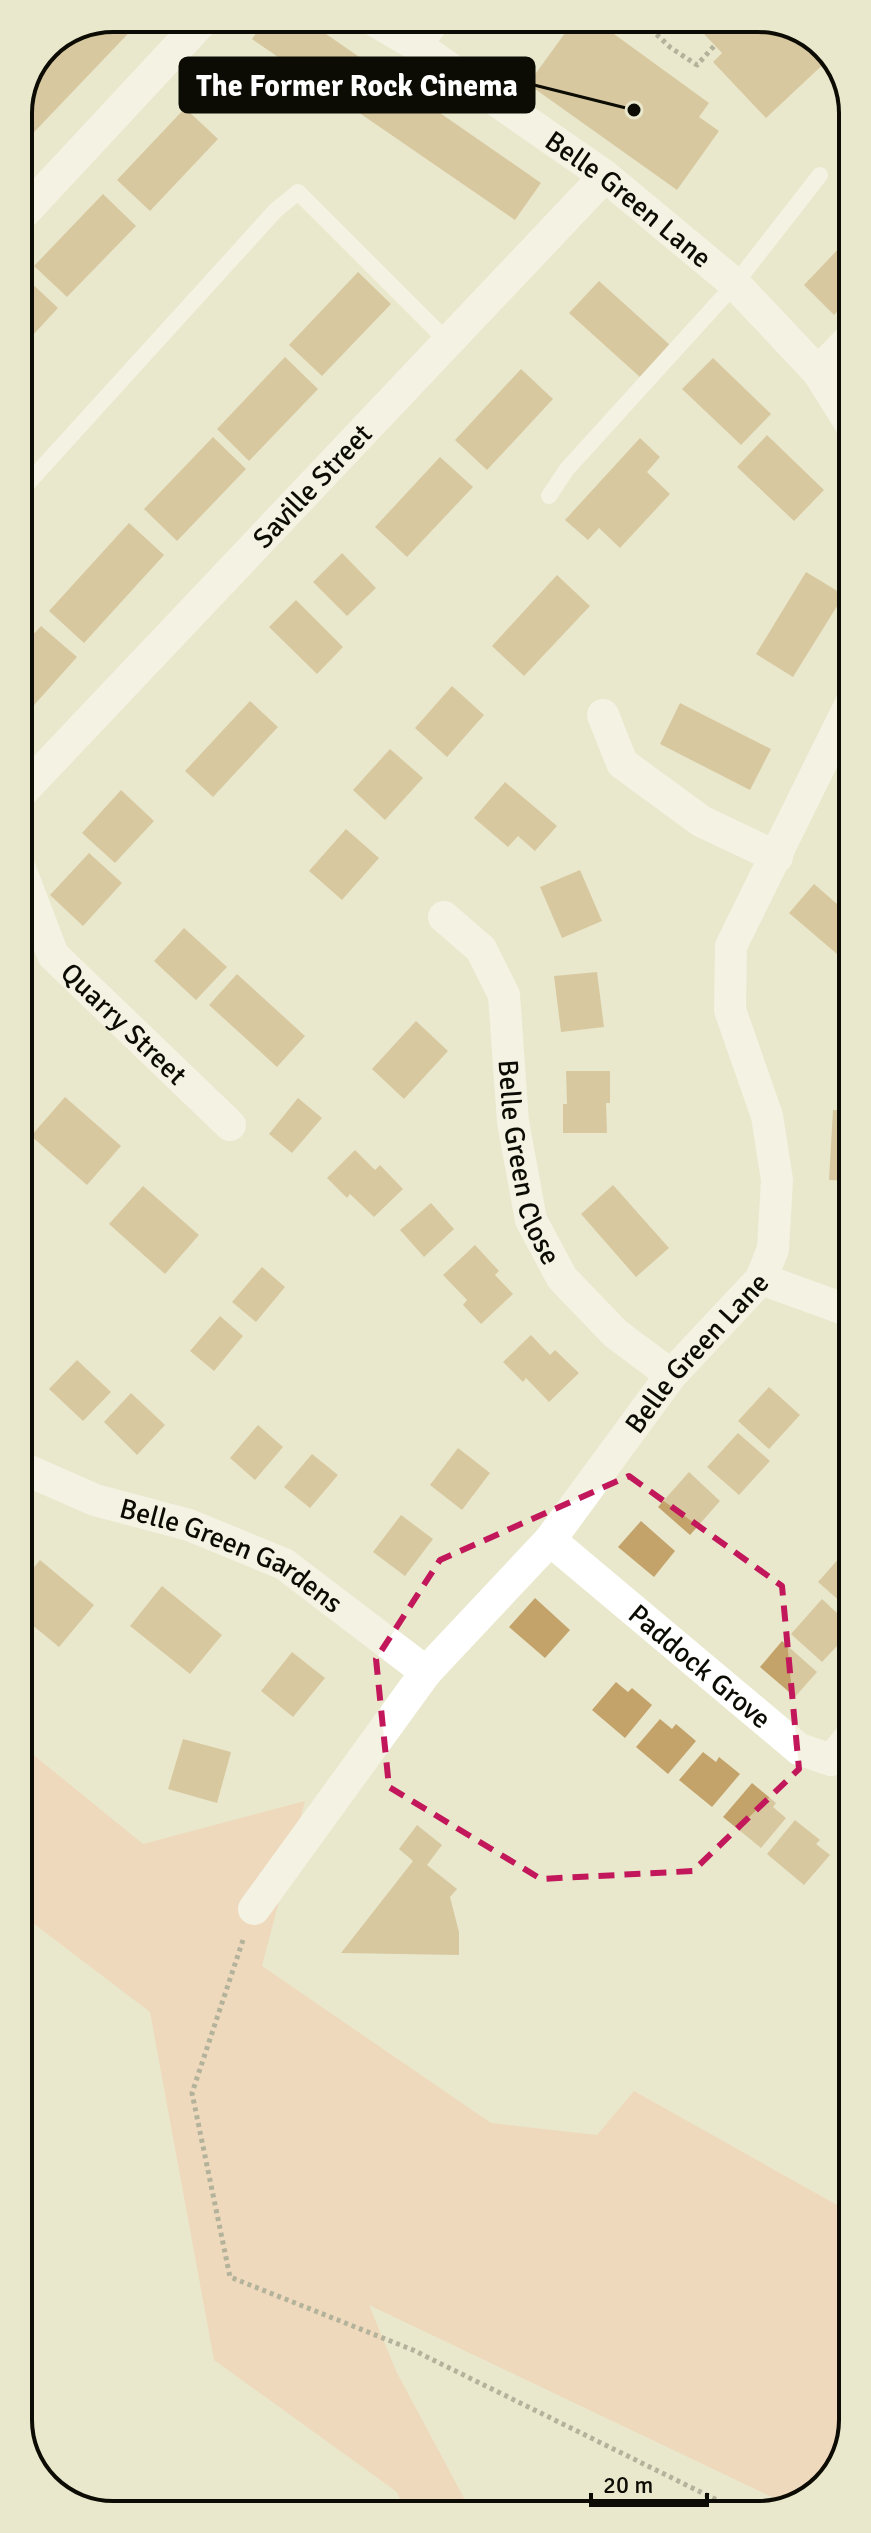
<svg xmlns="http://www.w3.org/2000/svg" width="871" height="2533" viewBox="0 0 871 2533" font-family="Signika,sans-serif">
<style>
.green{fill:#f6c7a8}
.building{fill:#c4a36b}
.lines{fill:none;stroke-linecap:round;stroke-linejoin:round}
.path{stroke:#727260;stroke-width:5;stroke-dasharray:4 4;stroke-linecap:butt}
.service{stroke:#fff;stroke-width:16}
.minor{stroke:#fff;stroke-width:32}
.marked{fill:none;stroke:#c2185b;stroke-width:6;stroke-dasharray:16 10;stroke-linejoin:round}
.labels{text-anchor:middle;stroke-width:6;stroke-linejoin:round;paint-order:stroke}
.street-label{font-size:28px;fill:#0c0c04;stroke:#e9e8cc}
.rim{fill:none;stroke:#0c0c04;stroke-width:4}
.leader{fill:none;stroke:#0c0c04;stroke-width:3}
.callout-dot{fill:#0c0c04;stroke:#e9e8cc;stroke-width:3}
.callout{fill:#0c0c04;stroke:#0c0c04;stroke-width:3}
.callout-label{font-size:30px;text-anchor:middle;font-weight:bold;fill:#fff}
</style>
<rect width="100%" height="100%" fill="#e9e8cc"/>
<!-- green -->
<path class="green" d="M20,1744L143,1844L305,1801L262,1966L491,2123L597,2135L634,2091L853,2214V2421L834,2478L791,2506L369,2305L396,2371L472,2513H406L397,2492L214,2360L150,2012L21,1914Z"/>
<!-- building -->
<g class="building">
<path d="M113,18H143L18,149V107L39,61L59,40Z"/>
<path d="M266,18H303L541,183L515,220L252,39Z"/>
<path d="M576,18H592L709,103L699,117L719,131L677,190L528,84Z"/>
<path d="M689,18H765L820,41L831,57L766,118L713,62L722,53Z"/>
<path d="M185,108L218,139L150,211L117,180Z"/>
<path d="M103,194L136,226L67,297L34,266Z"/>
<path d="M844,243L850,249V299L834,315L804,285Z"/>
<path d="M358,272L391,304L322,376L289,345Z"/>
<path d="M25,277L58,308L19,350L18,284Z"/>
<path d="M599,281L670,345L641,378L569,313Z"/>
<path d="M285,357L318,389L249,461L217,429Z"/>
<path d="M713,358L771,414L741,445L682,389Z"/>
<path d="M521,369L553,399L487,470L455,440Z"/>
<path d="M767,435L824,490L794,521L737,467Z"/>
<path d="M213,437L246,469L177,541L144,509Z"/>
<path d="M640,438L660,457L647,472L670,494L620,548L599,528L588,540L565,520Z"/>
<path d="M440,457L473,487L407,557L375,527Z"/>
<path d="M129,523L164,555L84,643L49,611Z"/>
<path d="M342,553L376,588L347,616L313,582Z"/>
<path d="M806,572L844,595L793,677L756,654Z"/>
<path d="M557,575L590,606L524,676L492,646Z"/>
<path d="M296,600L343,647L317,674L269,627Z"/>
<path d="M41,626L77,657L19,722V650Z"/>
<path d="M452,686L484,715L447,757L415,728Z"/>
<path d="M250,701L278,727L213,797L185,771Z"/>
<path d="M680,703L771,749L750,790L660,744Z"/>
<path d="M390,749L423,778L385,820L353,790Z"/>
<path d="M505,782L557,826L535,851L518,836L508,847L474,818Z"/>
<path d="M121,790L154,821L115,863L82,833Z"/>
<path d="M346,829L379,858L342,900L309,871Z"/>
<path d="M89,853L122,883L83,926L50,895Z"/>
<path d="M580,870L602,921L562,938L540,887Z"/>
<path d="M814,884L851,916V966L789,913Z"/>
<path d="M184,928L227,967L196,1000L154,961Z"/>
<path d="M597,972L604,1027L561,1032L554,976Z"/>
<path d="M237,974L305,1036L277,1067L209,1005Z"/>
<path d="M416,1021L448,1051L404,1099L372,1069Z"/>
<path d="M566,1071H610V1103H606L607,1133H563V1104H567Z"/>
<path d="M65,1097L121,1146L87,1185L31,1136Z"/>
<path d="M298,1098L322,1118L292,1153L269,1134Z"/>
<path d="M833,1110L851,1111V1181L829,1180Z"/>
<path d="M355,1150L375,1170L380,1165L403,1189L374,1217L350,1194L347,1198L327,1178Z"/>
<path d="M613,1185L669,1248L636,1277L581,1214Z"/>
<path d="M143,1186L199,1235L165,1274L109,1224Z"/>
<path d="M431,1203L454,1229L424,1257L400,1230Z"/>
<path d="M475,1245L499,1271L495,1275L513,1294L481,1324L463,1305L467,1300L443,1275Z"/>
<path d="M262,1267L285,1287L256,1322L232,1302Z"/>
<path d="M220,1316L243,1336L214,1371L190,1351Z"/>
<path d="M531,1335L550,1355L555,1350L579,1373L549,1402L526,1378L523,1382L503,1362Z"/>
<path d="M77,1360L111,1392L83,1421L49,1389Z"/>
<path d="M769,1387L800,1415L769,1449L738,1421Z"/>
<path d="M131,1393L165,1425L137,1455L104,1422Z"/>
<path d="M258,1425L283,1447L255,1480L230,1458Z"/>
<path d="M738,1433L770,1461L739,1495L707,1467Z"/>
<path d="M458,1448L490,1473L462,1510L430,1485Z"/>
<path d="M312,1454L338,1475L310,1508L284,1487Z"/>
<path d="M689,1472L720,1501L690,1535L658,1507Z"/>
<path d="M401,1515L433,1539L405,1576L373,1552Z"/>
<path d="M641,1521L675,1551L654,1577L618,1547Z"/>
<path d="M849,1547L852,1549L850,1610L818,1582Z"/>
<path d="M40,1560L94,1605L59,1647L31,1624L20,1638V1584Z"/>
<path d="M162,1586L222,1635L190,1674L130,1626Z"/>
<path d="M535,1598L570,1630L545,1658L509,1627Z"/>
<path d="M822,1599L852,1627V1630L822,1662L791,1634Z"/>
<path d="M782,1641L817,1672L795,1697L760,1667Z"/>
<path d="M292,1652L325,1678L293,1717L261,1691Z"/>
<path d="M616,1682L628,1692L632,1688L652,1705L625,1738L592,1710Z"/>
<path d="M660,1719L672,1729L676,1724L696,1741L668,1774L636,1747Z"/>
<path d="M183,1739L231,1752L217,1803L168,1789Z"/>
<path d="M703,1752L716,1762L719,1757L740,1774L712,1807L679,1780Z"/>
<path d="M752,1783L776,1803L773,1807L786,1818L761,1848L723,1817Z"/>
<path d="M795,1820L820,1840L816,1844L830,1855L804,1885L767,1854Z"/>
<path d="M417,1825L442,1845L427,1865L457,1889L450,1897L459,1932V1955L341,1953L413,1861L399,1849Z"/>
</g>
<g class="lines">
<!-- path -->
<g class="path">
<path d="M639,18L671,48L697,65L715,45"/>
<path d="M243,1940L192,2093L230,2277L413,2350L741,2512"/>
</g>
<!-- service -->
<g class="service">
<path d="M19,493L276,210L298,192L447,341"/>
<path d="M549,496L567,469L735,284L820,175"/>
</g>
<!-- minor -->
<g class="minor">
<path id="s1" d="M370,18L416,45L605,176L735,284L818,372L850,423"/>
<path d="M416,45L436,18"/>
<path d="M18,219L205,18"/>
<path d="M818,372L850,339"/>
<path d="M603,715L622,763L701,821L777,857"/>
<path id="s2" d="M19,795L605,176"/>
<path id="s3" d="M19,866L53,955L230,1125"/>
<path id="s4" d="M444,917L481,949L504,995L513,1122L531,1220L562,1278L616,1334L671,1375"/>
<path d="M761,1279L844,1309L851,1308"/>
<path id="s5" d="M20,1467L95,1500L189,1525L284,1564L426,1672"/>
<path id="s6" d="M550,1540L799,1749L831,1760L852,1735"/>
<path id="s7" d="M254,1909L426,1672L550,1540L671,1375L761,1279L773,1249L777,1180L767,1116L730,1010L731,946L851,703"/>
</g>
</g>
<!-- marked area -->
<path d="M0 0H871V2533H0ZM629,1476L782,1586L799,1769L693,1871L541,1879L389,1787L376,1659L440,1560Z" fill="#e9e8cc" fill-opacity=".55" fill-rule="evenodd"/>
<path class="marked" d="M629,1476L782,1586L799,1769L693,1871L541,1879L389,1787L376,1659L440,1560Z"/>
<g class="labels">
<!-- street labels -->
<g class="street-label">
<text dy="10" stroke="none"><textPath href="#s1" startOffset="316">Belle Green Lane</textPath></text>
<text dy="10" stroke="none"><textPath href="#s2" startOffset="426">Saville Street</textPath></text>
<text dy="10" stroke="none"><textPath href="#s3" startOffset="194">Quarry Street</textPath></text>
<text dy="10" stroke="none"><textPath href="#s4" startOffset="270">Belle Green Close</textPath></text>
<text dy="10" stroke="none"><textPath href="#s7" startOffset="712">Belle Green Lane</textPath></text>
<text dy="10" stroke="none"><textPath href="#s5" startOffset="230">Belle Green Gardens</textPath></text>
<text dy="10" stroke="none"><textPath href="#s6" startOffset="196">Paddock Grove</textPath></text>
</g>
</g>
<!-- crop -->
<path d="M0 0H871V2533H0ZM113 32H758A81 81 0 0 1 839 113V2420A81 81 0 0 1 758 2501H113A81 81 0 0 1 32 2420V113A81 81 0 0 1 113 32Z" fill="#e9e8cc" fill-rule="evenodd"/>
<path class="rim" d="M113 32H758A81 81 0 0 1 839 113V2420A81 81 0 0 1 758 2501H113A81 81 0 0 1 32 2420V113A81 81 0 0 1 113 32Z"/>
<!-- callouts -->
<path class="leader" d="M634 110L534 85"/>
<circle class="callout-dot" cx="634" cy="110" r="8"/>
<rect class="callout" x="180" y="58" width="354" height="54" rx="8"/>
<g class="callout-label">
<text x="357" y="96">The Former Rock Cinema</text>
</g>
<!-- scale -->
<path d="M591 2493v12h116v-12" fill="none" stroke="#0c0c04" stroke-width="4"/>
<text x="603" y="2493" font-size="24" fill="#0c0c04" stroke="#e9e8cc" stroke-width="6" paint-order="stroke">20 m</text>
</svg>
